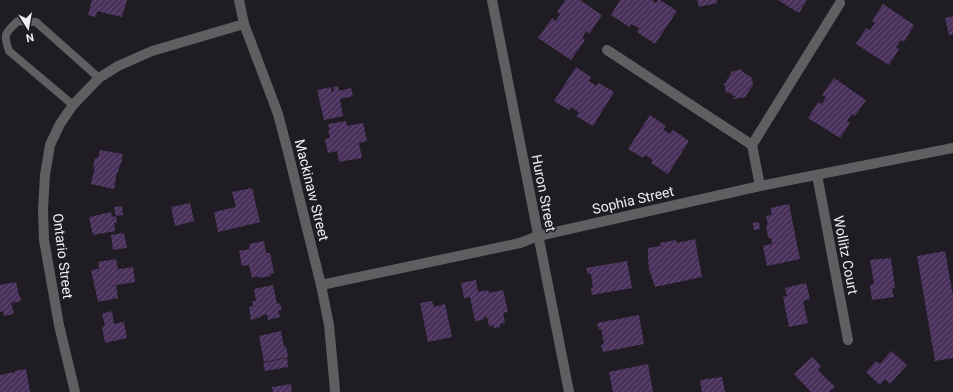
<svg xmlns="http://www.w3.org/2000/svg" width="953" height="392" viewBox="0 0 953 392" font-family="Roboto,sans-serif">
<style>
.building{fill:url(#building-hatch)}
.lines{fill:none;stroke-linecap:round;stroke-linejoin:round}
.lane{stroke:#605e61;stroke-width:8}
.street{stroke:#605e61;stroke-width:10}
.labels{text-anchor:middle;stroke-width:3;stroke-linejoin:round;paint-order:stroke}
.street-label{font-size:14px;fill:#efedf2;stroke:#201c23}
</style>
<defs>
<pattern id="building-hatch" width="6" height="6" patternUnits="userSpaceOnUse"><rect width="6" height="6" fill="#4a325c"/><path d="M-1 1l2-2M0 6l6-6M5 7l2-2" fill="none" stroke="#645074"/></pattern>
</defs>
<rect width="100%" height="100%" fill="#201c23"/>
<!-- building -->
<g class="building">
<path d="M92,0H127L122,17L97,11L96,17L88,15Z"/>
<path d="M565,0H580L602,15L589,34L586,31L582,38L585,40L571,60L538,38L552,18L556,21L560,14L557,12Z"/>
<path d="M620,0H652L656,3L658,0H660L677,11L655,44L637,32L639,28L631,24L629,27L611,15Z"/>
<path d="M697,0H717V3L699,7Z"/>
<path d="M778,0H807L799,13Z"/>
<path d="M883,4L914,25L904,42L901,40L896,47L899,49L889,65L856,44L866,28L870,30L875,23L872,21Z"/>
<path d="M953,16V34L949,35L945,18Z"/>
<path d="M576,67L591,77L589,81L596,86L599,83L614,92L593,126L576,116L579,112L571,107L569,110L554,101Z"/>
<path d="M741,69L743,72L749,76V75L752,78L753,85L747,94H746L747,97L733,99V98L736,97V96L735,97L729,92L726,93L724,83H727L726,81L731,74V72Z"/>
<path d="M834,78L866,100L855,116L852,114L847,121L850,123L840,138L808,118L818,102L822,104L826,97L822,95Z"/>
<path d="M338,86L339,91L351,88L353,96L340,99L343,116L324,120L317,90L331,87L332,92H334L333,87Z"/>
<path d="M650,115L666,126L663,129L670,134L673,130L689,141L668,174L651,163L653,160L645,155L643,158L628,149Z"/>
<path d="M346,121L347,126L363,123L367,141L359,143L362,158L339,162L337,151L328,153L325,139L330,138L328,130H330L328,124Z"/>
<path d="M100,150L123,154L121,164H120L118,172H117L114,189L91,184L95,167H93L95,158H98Z"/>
<path d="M252,188L260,222L218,232L214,212L236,207L232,192Z"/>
<path d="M190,203L194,221L175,226L171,207Z"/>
<path d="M789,204L800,259L767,266L763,246L772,244L771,238H768L766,225L768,224L766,216L772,215L770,208Z"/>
<path d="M122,206L123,215L116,216L114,207Z"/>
<path d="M111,212L112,217L116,216L117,223H114L115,231L93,235L89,217Z"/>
<path d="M759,222L760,229L754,230L753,223Z"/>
<path d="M124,233L127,248L113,250L111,235Z"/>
<path d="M695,239L702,277L655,287L649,269L648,259V248L661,246L660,243L676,240L677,243Z"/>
<path d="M264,241L266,253H270L274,273L270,274L271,276L259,278V276L252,278L249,265L242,266L239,251L250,249L249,244Z"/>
<path d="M945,251L953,296V358L935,361L917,256Z"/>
<path d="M891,258L895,288L892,289L894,297L872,300L870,285L874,284L870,260Z"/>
<path d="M116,259L118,269L114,270L133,267L135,282L116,285L118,298L98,302L91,270L99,269L98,262Z"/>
<path d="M627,261L632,288L592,295L591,288H593L591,274H588L586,268Z"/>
<path d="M476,280L478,292L488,290L489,293L503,290L508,312L503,313L505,323L500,324V327L494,328L493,325L489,326L487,317L483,318V320L475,321L470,297L464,298L461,283Z"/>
<path d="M16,282L19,296H20L21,301L11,303L14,314L4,316L3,311L0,312V285Z"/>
<path d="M806,283L810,299L803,301L808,323L789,327L783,297L787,296L785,288Z"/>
<path d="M273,285L277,304L280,303L282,310H278L280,317L268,320L267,314L260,316L261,317L251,320L249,307L253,306L252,301H256L254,289Z"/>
<path d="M432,301L434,307L445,304L452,337L428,342L420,303Z"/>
<path d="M112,311L114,324L124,322L127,338L105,343L102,327L105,326L102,314Z"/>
<path d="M639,315L644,344L603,352L601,345L604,344L601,329L599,330L597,323Z"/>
<path d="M281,331L284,347L286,346L288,357L264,362L259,336Z"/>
<path d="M891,351L907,365L890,384L885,379L880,385L866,372L876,361L880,364Z"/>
<path d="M812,357L821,366L818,370L835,387L829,392H811L794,374Z"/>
<path d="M287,358L288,367L265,371L263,363Z"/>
<path d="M648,364L653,392H613L609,372Z"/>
<path d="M26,369L30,392H0V375L15,372V371Z"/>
<path d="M722,377L725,392H702L700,380Z"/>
<path d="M291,384L292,392H273L272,387Z"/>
</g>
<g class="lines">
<!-- lane -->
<path class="lane" d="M73,105L9,51C3,34 5,33 18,21L36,22L99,78"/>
<!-- street -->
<g class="street">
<path d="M239,0L244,24L278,114L288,152L321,285L329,325L334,379L335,392"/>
<path d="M492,0L569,392"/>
<path d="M607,50L752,145"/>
<path d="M817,175L848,340"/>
<path d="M760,186L752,145L840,3"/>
<path d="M321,285L520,243L538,236L760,186L953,148"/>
<path d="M75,392L59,325L44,240L43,209L45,175L50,145L60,124L73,105L99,78L118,66L152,51L244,24"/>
</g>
</g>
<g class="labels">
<!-- street labels -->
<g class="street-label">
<text transform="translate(312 190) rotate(76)" y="5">Mackinaw Street</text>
<text transform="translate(544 193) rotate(79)" y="5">Huron Street</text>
<text transform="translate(633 200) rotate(-13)" y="5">Sophia Street</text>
<text transform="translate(846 255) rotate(79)" y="5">Wollitz Court</text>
<text transform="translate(63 256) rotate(83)" y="5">Ontario Street</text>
</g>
</g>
<!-- north arrow -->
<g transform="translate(28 28) rotate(169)" stroke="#201c23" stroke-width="3" paint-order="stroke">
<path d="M0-3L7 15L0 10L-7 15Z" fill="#efedf2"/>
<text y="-6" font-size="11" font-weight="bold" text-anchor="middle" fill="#efedf2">N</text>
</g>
</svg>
